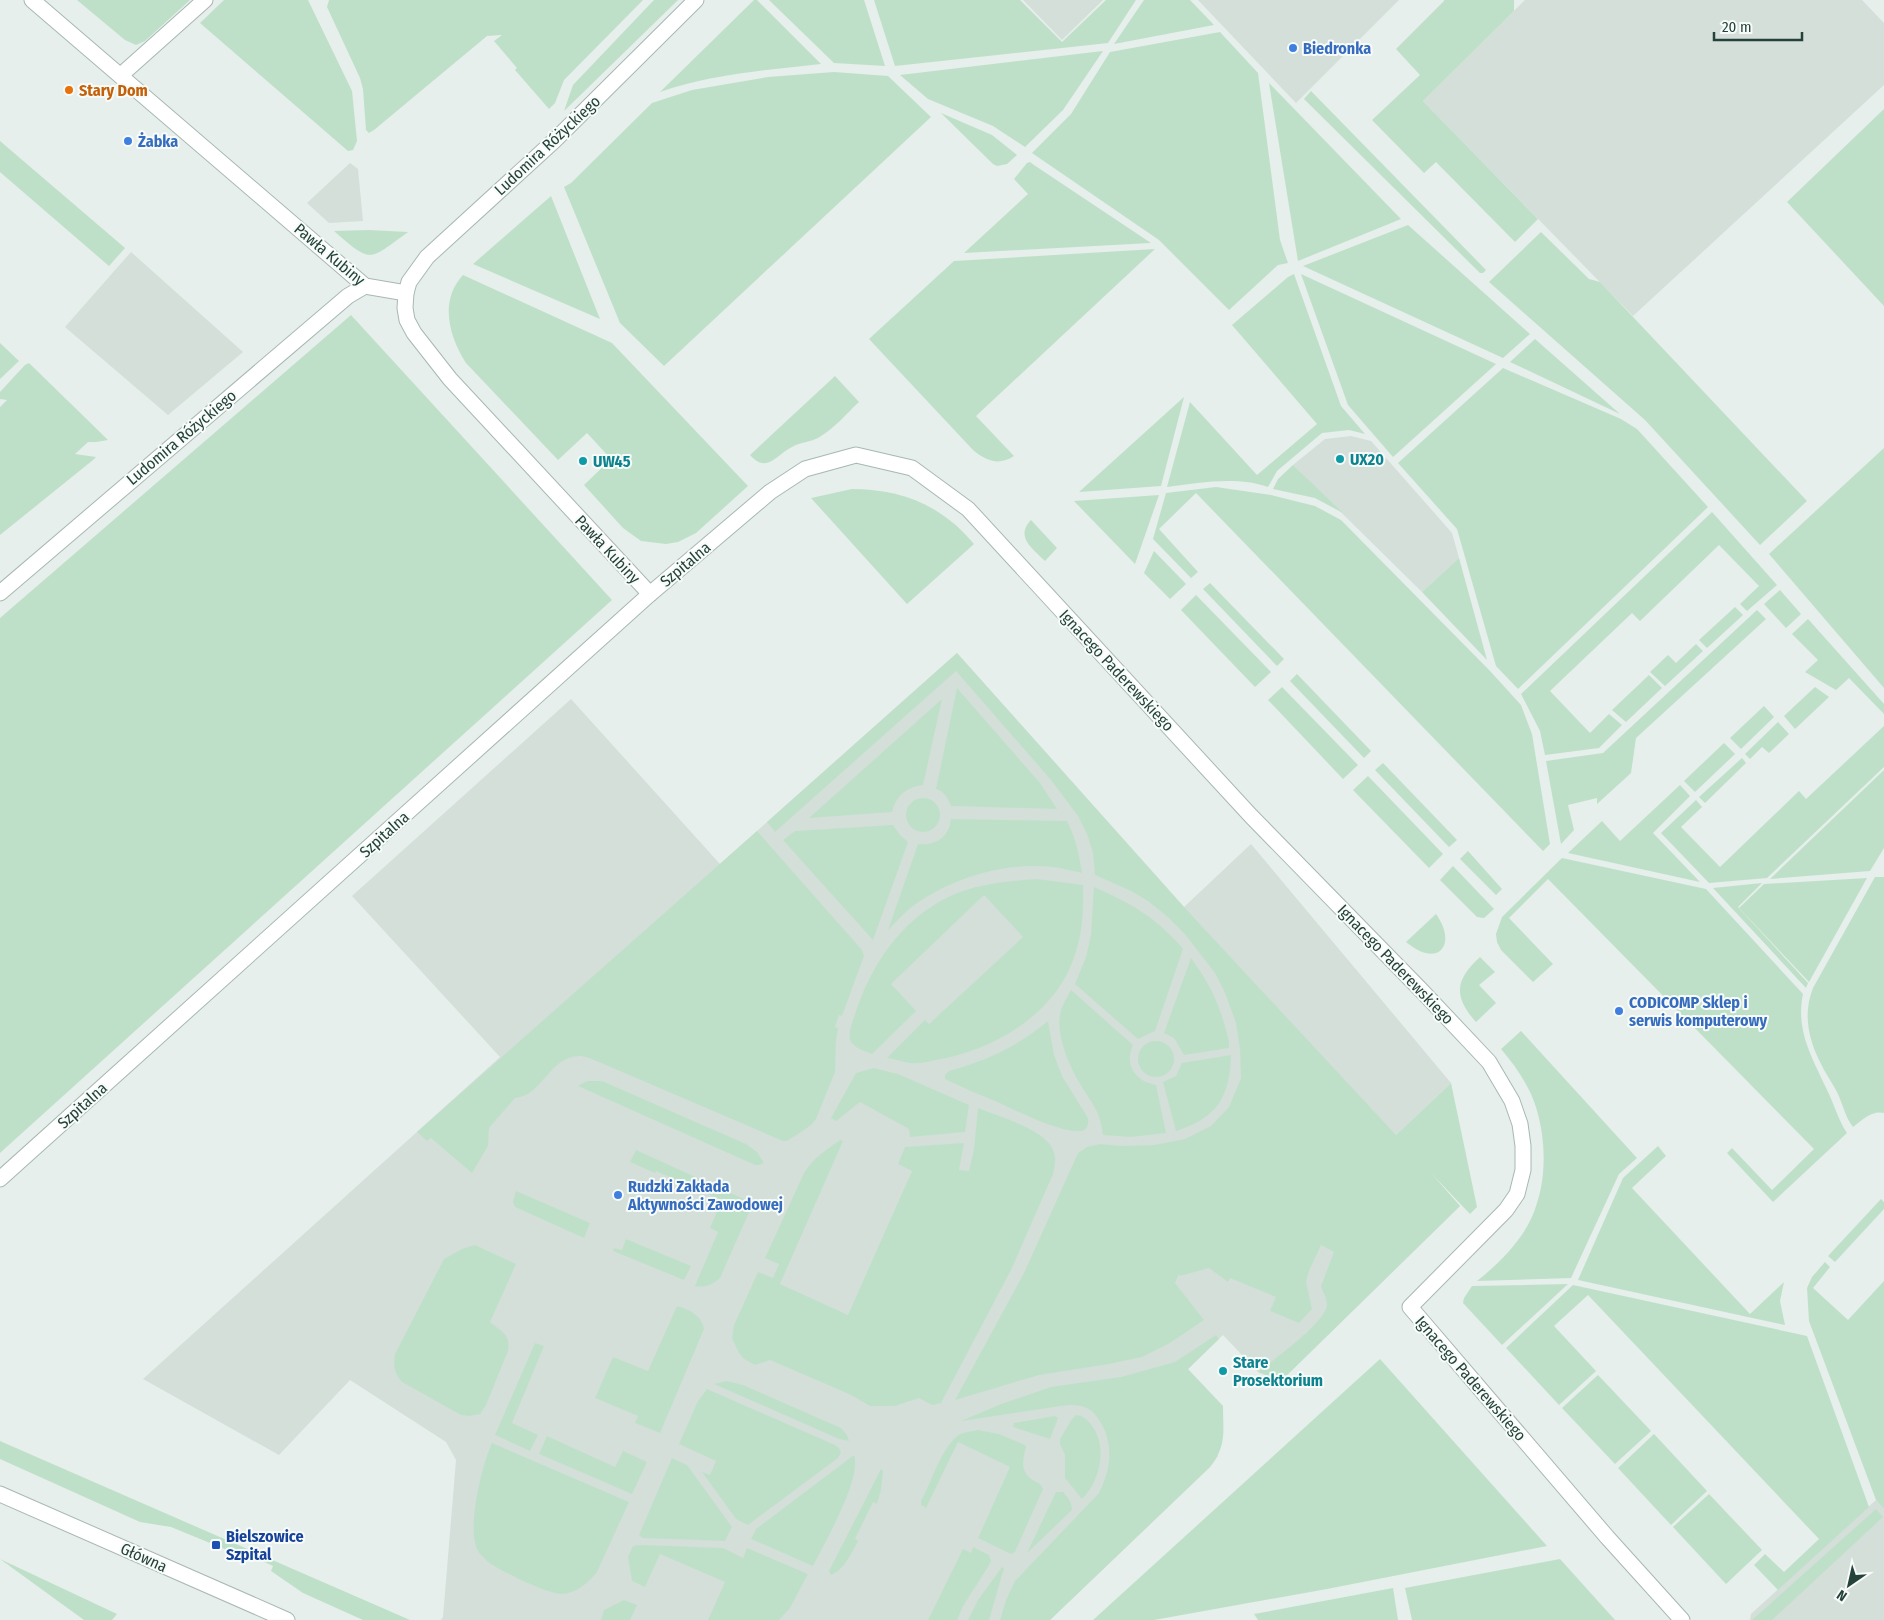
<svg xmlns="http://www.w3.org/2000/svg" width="1884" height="1620" viewBox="0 0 1884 1620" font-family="'Fira Sans Condensed',sans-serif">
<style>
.built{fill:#d4dfda}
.green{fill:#bfe0c8}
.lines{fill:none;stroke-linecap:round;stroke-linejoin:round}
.minor-casing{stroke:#a8b8b2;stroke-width:17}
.minor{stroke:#fff;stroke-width:15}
.shop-dot{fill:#3f7fe0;stroke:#f7fbf9;stroke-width:2}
.food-dot{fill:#e8710a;stroke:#f7fbf9;stroke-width:2}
.culture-dot{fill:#0f9aa8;stroke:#f7fbf9;stroke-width:2}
.transit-dot{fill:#1a4fb4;stroke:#f7fbf9;stroke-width:2}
.labels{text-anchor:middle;stroke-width:4;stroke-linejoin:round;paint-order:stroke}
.shop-label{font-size:16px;font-weight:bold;fill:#366cbe;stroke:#f7fbf9;text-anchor:start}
.food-label{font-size:16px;font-weight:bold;fill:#c56008;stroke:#f7fbf9;text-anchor:start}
.street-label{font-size:16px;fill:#24423a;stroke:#f7fbf9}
.culture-label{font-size:16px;font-weight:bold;fill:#0d838f;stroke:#f7fbf9;text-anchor:start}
.transit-label{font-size:16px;font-weight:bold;fill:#164399;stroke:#f7fbf9;text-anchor:start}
</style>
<rect width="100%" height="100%" fill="#e6efeb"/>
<!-- built -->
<g class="built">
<path d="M1023,0H1103L1062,40Z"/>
<path d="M1198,0H1399L1296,103Z"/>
<path d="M1525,0H1862L1884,23V85L1633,316L1423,101Z"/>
<path d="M350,163L358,169L363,221L329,223L307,203Z"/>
<path d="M131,252L243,352L168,415L65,327Z"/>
<path d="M1351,436L1371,441L1452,533L1459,558L1422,592L1293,465L1325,439Z"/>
<path d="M957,653L1184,907L1251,844L1451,1083L1396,1135L1460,1206L1281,1381L1258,1372L1223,1335L1188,1369L1218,1456L1210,1467L1050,1620H441L443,1617L456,1460L446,1442L350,1380L279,1455L143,1379L500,1057L352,896L571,699L720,864Z"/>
<path d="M1876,1500L1884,1509V1620H1750L1751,1614Z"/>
</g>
<!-- green -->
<g class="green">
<path d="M77,0H190L145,41L136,45L125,40Z"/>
<path d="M224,0H308L352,91L357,141L353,150L348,151L200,23Z"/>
<path d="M329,0H643L564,80L555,103L549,109L515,70L517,68L494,41L502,35L487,36L374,130L369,133L366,130L363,89L360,78L327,7Z"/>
<path d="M654,0H678L564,111L573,85Z"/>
<path d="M754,0H757L821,64C767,70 712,74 660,92Z"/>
<path d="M769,0H864L885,66L834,63Z"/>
<path d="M874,0H1020L1062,42L1106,0H1136L1108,43L895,66Z"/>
<path d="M1144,0H1190L1214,25L1114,44Z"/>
<path d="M1444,0H1514V11L1423,101L1538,219L1515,242L1436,162L1424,173L1372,120L1420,75L1396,49L1444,1Z"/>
<path d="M1220,32L1258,73L1280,240L1288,263L1278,265L1229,310L1159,240L1032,153L1071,114L1110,52Z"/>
<path d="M1103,51L1063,110L1025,147L993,126L928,99L900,75Z"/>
<path d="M834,72L888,76L931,117L664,366L620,323L564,187L571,183L652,103L692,90L768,77Z"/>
<path d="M1269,83L1401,219L1298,261Z"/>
<path d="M1311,91L1486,270L1483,273H1480L1304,99Z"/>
<path d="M1884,109V306L1787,202Z"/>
<path d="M941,113L992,135L1017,155L1007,164L997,166L993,164Z"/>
<path d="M0,141L125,248L109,266L0,172Z"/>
<path d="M1030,162L1034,165L1151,243L964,253L1028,194L1014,179L1027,163Z"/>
<path d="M551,196L600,319L473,264Z"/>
<path d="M1408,225L1530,334L1503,358L1303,266Z"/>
<path d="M369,230L408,232C368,261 372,264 334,231Z"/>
<path d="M1541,232L1589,279L1600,282L1807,501L1760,545L1645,420L1489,282Z"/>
<path d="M1155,249L976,416L1014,456C999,466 986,461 973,450L869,339L954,261Z"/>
<path d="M1294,274L1341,406L1365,434L1349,430L1322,433L1277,471L1268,487C1236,476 1200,483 1167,487L1190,402L1257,475L1317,424L1232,325L1288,277Z"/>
<path d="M1301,274L1496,364L1393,457L1348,405Z"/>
<path d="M463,275L612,343L748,486L696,533L678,542L666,544L641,541L623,528L584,485L611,459L587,433L558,460L466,363C449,336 439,301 463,275Z"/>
<path d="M351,315L612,600L0,1153V618Z"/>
<path d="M1535,339L1620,414L1510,362Z"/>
<path d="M0,343L19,361L0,379Z"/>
<path d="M29,363L108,440L96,442H88L75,454L96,457L93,460L0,535V407L7,400L0,399V392L25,365Z"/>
<path d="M1503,368L1621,419L1637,429L1708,507L1518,689L1496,666L1457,529L1398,463Z"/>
<path d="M835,376L859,402C846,414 834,429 818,438C810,442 801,442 792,447C776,455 767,474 750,455Z"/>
<path d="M1184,397L1161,486L1079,492Z"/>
<path d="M1884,448V688L1769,554Z"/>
<path d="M1293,465L1343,513L1315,498L1273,489L1278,479Z"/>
<path d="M1216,487L1271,495L1315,506L1341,520L1491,672L1521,705L1532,734L1550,844L1543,851L1196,493L1159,529L1198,572L1191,578L1153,539L1166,493Z"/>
<path d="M852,489C887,489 920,497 948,519C958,526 966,535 974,544L907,604L811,498Z"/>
<path d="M1159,495L1135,564L1074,501Z"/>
<path d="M1712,512L1777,585L1747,611L1740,604L1759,586L1719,545L1640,621L1632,613L1550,691L1590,733L1609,714L1622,725L1599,748L1545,755L1540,731L1521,694Z"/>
<path d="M1031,520L1057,548L1045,561C1032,548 1015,537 1031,520Z"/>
<path d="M1154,551L1186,584L1170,599L1144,573Z"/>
<path d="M1459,558L1487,660L1422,592Z"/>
<path d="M1210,583L1284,659L1277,666L1203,589Z"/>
<path d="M1780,590L1801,614L1786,628L1764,604Z"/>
<path d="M1196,595L1271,672L1255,687L1181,610Z"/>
<path d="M1735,607L1743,615L1707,648L1699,640Z"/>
<path d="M1757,610L1766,619L1636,738L1631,773L1597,804V798L1568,805L1574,830L1561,844L1546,761L1603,753Z"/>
<path d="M1808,619L1884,704V714L1849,678L1836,690L1805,672L1818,660L1792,634Z"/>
<path d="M1696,644L1703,651L1665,686L1650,672L1668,655L1676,663Z"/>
<path d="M957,653L1184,907L1396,1135L1451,1083L1477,1207L1470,1214L1431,1173L1460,1206L1281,1381L1258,1372C1274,1359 1325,1323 1327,1305C1327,1299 1323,1292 1321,1286L1334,1252L1321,1245L1309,1271L1306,1282L1312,1309L1299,1323L1270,1311L1276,1297L1230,1278L1228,1282L1209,1268L1180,1276L1179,1274L1175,1283L1204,1320L1170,1343L1142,1357L1109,1364L1039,1375L955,1400L1024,1273L1078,1153L1087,1147L1100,1144L1121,1146L1154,1145L1185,1139L1211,1126L1229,1107L1241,1078L1240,1050L1236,1023L1225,993L1215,973L1184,933L1169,918L1148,901L1131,891L1095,875L1093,853L1087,834L1078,816L1051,780L956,671L775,832L767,822Z"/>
<path d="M1297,674L1371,751L1364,758L1290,681Z"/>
<path d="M1649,675L1662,688L1626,722L1612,710Z"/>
<path d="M1282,687L1358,765L1343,779L1268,700Z"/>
<path d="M1815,687L1829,697L1795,729L1784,716Z"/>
<path d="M957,688L1040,783L1057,809L951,806C948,798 944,791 936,789Z"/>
<path d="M942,699L923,785C906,787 896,796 892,812L809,818Z"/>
<path d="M1764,706L1774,717L1741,749L1730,738Z"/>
<path d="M1778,722L1789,734L1769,753L1762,747L1750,759L1745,754Z"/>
<path d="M1884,726V767L1767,878L1709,883L1661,833L1696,800L1702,807L1681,827L1720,867L1799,791L1806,799Z"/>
<path d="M1724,743L1735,754L1695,792L1684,781Z"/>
<path d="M1742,758L1746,763L1705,803L1699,797Z"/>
<path d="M1383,763L1457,840L1449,847L1375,770Z"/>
<path d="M1884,770V848L1870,871L1770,879Z"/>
<path d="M1368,776L1443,854L1429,868L1353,790Z"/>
<path d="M1680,785L1690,796L1653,833L1700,882L1568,853L1602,821L1620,841Z"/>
<circle cx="923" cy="815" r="17"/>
<path d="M951,819L1067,821C1076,838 1079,855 1082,873C1072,871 1062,868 1052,867C1004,862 952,878 913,906C904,913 896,922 888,930L918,844C936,846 949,837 951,819Z"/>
<path d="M893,825L900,835L908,842L873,940L783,840L795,831Z"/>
<path d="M757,831L862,950L864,956L842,1016L839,1015L835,1027L838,1028L836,1041L835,1072L816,1119L811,1125L801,1132L787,1141H783L599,1062C593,1060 586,1056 580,1056C549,1056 543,1096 515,1098L489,1128L488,1146L472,1173L431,1138L427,1141L417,1132Z"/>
<path d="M1468,851L1502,889L1496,895L1460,859Z"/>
<path d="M1562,858L1706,889L1803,994C1795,1032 1814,1061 1829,1094C1835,1107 1839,1121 1847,1133L1773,1202L1727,1153L1732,1148L1772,1190L1814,1149L1548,879L1509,918L1553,964L1533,982L1501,950L1497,942L1496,934L1502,917Z"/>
<path d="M1453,866L1494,909L1484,918L1477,917L1440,880Z"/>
<path d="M1875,877H1884V1113C1872,1110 1862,1120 1853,1127C1845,1117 1843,1104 1837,1092C1832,1082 1825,1073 1820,1062C1808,1038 1803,1013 1813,988Z"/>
<path d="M1867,878L1809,982L1739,908L1764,884Z"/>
<path d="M1037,879L1083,885C1084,914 1082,941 1070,968C1047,1019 990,1051 936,1060C928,1062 918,1064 910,1063C902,1062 894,1059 887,1058L925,1020L929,1024L1023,937L984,895L891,984L916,1011L872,1054C864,1051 854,1048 850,1040C848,1032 853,1021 855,1014C871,965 900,921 948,897C975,884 1007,881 1037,879Z"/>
<path d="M1762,883L1738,907L1808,983L1806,988L1713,888Z"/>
<path d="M1094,887C1131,903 1157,918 1183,949L1155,1031L1138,1039L1075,984L1086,957L1091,935Z"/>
<path d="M1436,914C1458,945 1438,969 1406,942Z"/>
<path d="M1480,957L1495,972L1479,985L1496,1003L1476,1022C1453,996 1455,980 1480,957Z"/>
<path d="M1191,958C1212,987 1221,1007 1229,1042V1048L1184,1055L1174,1038L1164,1033Z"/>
<path d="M1071,990L1133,1045C1124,1065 1135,1081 1156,1085L1166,1133L1131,1137L1103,1135C1100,1109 1091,1103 1079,1082C1069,1066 1056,1034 1060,1015C1061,1006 1067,998 1071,990Z"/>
<path d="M1048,1021L1054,1055L1062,1076L1088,1118C1089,1125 1087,1131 1079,1131C1058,1132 1015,1110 995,1101C978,1094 961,1087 945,1079V1075L949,1071C988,1060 1018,1046 1048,1021Z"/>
<path d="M1521,1031L1637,1158L1619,1174L1571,1278L1477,1281C1502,1261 1528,1235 1537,1203C1548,1170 1545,1126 1531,1094C1523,1077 1513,1063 1501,1049Z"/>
<circle cx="1156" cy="1059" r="18"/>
<path d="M1231,1055C1230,1097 1217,1118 1176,1131L1163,1082L1176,1076L1182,1063Z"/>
<path d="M874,1068L898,1074L969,1105L965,1132L910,1137L909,1129L860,1102L836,1121L831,1118L856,1073Z"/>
<path d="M587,1081H602L746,1144L757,1152L764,1163L759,1165H755L578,1086Z"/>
<path d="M978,1108C998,1116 1043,1129 1052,1148C1057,1157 1055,1165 1053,1174L1012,1268L941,1403L932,1405L919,1398L895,1406H870L849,1394L770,1360L755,1365L744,1359L739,1353L732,1338L734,1325L758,1272L773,1278L779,1264L765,1258L804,1173C813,1158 826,1150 840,1140L843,1141L780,1284L848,1315L912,1171L898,1164L905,1147L964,1143L959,1170L969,1171L974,1149Z"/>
<path d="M1658,1146L1666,1156L1632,1188L1750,1314L1784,1282L1780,1301L1785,1325L1578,1280L1623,1178Z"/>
<path d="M636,1150L746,1200L750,1210L720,1278C712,1285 705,1288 695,1286L718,1232L710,1228L722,1200L656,1171L655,1173L630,1162Z"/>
<path d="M516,1191L590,1223L584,1238L515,1207L513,1202Z"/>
<path d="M1881,1199L1884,1202V1209L1835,1262L1828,1256Z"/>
<path d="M626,1239L691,1266L684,1280L613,1251L614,1248L622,1250Z"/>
<path d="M475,1245L516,1264L490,1322C501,1331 511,1335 508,1351L486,1405L480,1414L469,1416L461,1415L402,1382C394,1372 393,1366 395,1354L444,1259L462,1249Z"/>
<path d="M1825,1262L1830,1267L1813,1288L1848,1320L1884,1281V1509L1876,1500L1809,1321L1807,1288L1812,1277Z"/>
<path d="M1568,1284L1502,1345L1463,1303L1464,1298L1472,1286Z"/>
<path d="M1573,1285L1807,1336L1869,1507L1778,1590L1754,1565L1765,1554L1784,1572L1819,1539L1588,1295L1554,1326L1596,1371L1559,1405L1506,1348Z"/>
<path d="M677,1306C689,1310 701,1314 704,1329L660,1433L635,1423L638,1416L595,1398L613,1357L648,1371Z"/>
<path d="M1216,1335L1219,1339L1188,1369L1223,1406C1223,1432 1227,1445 1210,1467L1050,1620H1000L1006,1600L1015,1581L1099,1493C1110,1471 1114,1448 1102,1425C1094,1410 1086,1404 1068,1405L961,1421L1001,1404L1051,1387L1121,1377L1175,1362Z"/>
<path d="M535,1343L544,1346L512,1423L538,1435L530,1451L495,1435Z"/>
<path d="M1380,1359L1547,1546L1327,1589L1154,1620H1093Z"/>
<path d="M1598,1375L1651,1431L1615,1464L1562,1408Z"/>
<path d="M727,1381L743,1385L841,1428L847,1435L849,1441L839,1439L714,1384Z"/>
<path d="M707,1389L835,1445L839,1448L841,1453L838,1458L748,1525L736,1519L702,1472L710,1475L716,1461L679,1444L698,1401Z"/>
<path d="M1076,1415C1084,1416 1088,1420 1092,1426C1108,1446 1100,1482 1082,1499L1065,1478V1455L1060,1444V1439L1072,1419Z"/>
<path d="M1055,1416L1058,1418L1050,1439L1013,1427L1014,1423Z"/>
<path d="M978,1430L999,1434L1025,1445L1026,1447C1021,1466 1021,1475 1040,1484L1043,1489L1015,1552L1011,1554L978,1538L1010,1467L958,1442L926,1508L921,1505V1501C932,1481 939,1454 955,1438C961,1432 970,1432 978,1430Z"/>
<path d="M1654,1434L1707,1491L1671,1525L1618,1468Z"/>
<path d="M547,1436L615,1467L623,1451L647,1462L632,1494L539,1454Z"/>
<path d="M0,1441L48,1462L410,1620H363L303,1593L271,1571L273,1566L250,1555L249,1559L171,1527L140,1522L0,1459Z"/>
<path d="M492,1443L629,1502L597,1572C588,1583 577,1593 562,1594C547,1594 505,1573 491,1564C487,1562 481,1555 478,1551C466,1530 482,1464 492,1443Z"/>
<path d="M854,1455C862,1479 825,1542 813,1566L751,1539L756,1529Z"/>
<path d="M672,1458L687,1465L732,1527L725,1541L643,1538L639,1535Z"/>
<path d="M881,1469L883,1471L881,1490L877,1504L873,1502L855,1539L858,1541C852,1552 844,1570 831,1575L829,1571Z"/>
<path d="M1056,1492H1063C1068,1498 1072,1502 1072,1510L1027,1553Z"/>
<path d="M1709,1494L1762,1550L1726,1584L1673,1527Z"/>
<path d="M1876,1509L1883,1517L1772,1620H1752Z"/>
<path d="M643,1545L723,1548L743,1558L747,1548L808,1574L790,1608L779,1620H708L725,1582L660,1554L645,1587L632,1581L628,1557L633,1546Z"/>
<path d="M973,1547L989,1555L991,1561L988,1567L963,1606L957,1620H928L963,1549L971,1553Z"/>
<path d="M0,1559L117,1614L112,1620H84Z"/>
<path d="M1560,1559L1615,1620H1412L1405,1588Z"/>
<path d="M1002,1567L1004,1568L989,1620H968L978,1600Z"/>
<path d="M1393,1588L1398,1620H1258L1254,1614Z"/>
<path d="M624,1600L637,1605L630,1620H601L604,1610Z"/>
</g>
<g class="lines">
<defs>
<g id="minor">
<path d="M32,0L365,286L406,293"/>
<path d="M121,75L205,0"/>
<path d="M0,593L348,296L365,286"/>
<path d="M650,594L450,379L414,333L407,320L405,308L406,293L409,282L427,257L555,140L696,0"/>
<path d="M0,1179L650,594L770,492L805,469L856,455L912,468L968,509L1251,816L1422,991L1489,1062L1512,1101L1520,1124L1523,1146V1170L1517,1194L1506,1210L1410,1307L1607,1537L1682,1620"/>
<path d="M0,1494L287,1620"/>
</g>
</defs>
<!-- minor casing -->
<use href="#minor" class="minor-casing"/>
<!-- minor -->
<use href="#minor" class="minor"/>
</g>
<!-- markers -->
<g class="shop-dot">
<circle cx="1293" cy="48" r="5"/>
<circle cx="128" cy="141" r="5"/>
<circle cx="1619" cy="1011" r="5"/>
<circle cx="618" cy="1195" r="5"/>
</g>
<circle class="food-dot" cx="69" cy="90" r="5"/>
<g class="culture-dot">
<circle cx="1340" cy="459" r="5"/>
<circle cx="583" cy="461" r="5"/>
<circle cx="1223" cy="1371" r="5"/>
</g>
<rect class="transit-dot" x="211" y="1540" width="10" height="10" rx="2.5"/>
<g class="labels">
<!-- shop labels -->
<g class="shop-label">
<text x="1303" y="54">Biedronka</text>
<text x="138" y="147">Żabka</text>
<text x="1629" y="1008">CODICOMP Sklep i<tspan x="1629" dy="18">serwis komputerowy</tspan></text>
<text x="628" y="1192">Rudzki Zakłada<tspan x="628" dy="18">Aktywności Zawodowej</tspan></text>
</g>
<!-- food labels -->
<g class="food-label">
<text x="79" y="96">Stary Dom</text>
</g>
<!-- street labels -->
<g class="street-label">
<text transform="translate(547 145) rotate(-43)" y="6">Ludomira Różyckiego</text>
<text transform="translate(330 254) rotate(40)" y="6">Pawła Kubiny</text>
<text transform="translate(181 437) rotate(-40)" y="6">Ludomira Różyckiego</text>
<text transform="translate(608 549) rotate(47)" y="6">Pawła Kubiny</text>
<text transform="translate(685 564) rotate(-40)" y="6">Szpitalna</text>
<text transform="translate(1117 670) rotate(47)" y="6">Ignacego Paderewskiego</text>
<text transform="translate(384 834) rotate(-42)" y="6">Szpitalna</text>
<text transform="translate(1396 964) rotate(46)" y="6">Ignacego Paderewskiego</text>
<text transform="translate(82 1105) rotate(-42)" y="6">Szpitalna</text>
<text transform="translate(1471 1378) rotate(49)" y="6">Ignacego Paderewskiego</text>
<text transform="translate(144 1557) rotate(24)" y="6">Główna</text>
</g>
<!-- culture labels -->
<g class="culture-label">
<text x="1350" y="465">UX20</text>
<text x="593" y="467">UW45</text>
<text x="1233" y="1368">Stare<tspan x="1233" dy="18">Prosektorium</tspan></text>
</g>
<!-- transit labels -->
<g class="transit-label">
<text x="226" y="1542">Bielszowice<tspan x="226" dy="18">Szpital</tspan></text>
</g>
</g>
<!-- north arrow -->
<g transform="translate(1849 1585) rotate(214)" stroke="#f7fbf9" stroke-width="4" paint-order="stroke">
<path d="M0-4L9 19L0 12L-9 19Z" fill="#24423a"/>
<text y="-8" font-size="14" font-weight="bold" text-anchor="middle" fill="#24423a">N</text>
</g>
<!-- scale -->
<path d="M1714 32v8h88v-8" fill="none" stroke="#24423a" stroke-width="2.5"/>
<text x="1722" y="32" font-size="15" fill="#24423a" stroke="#f7fbf9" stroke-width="4" paint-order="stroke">20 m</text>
</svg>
